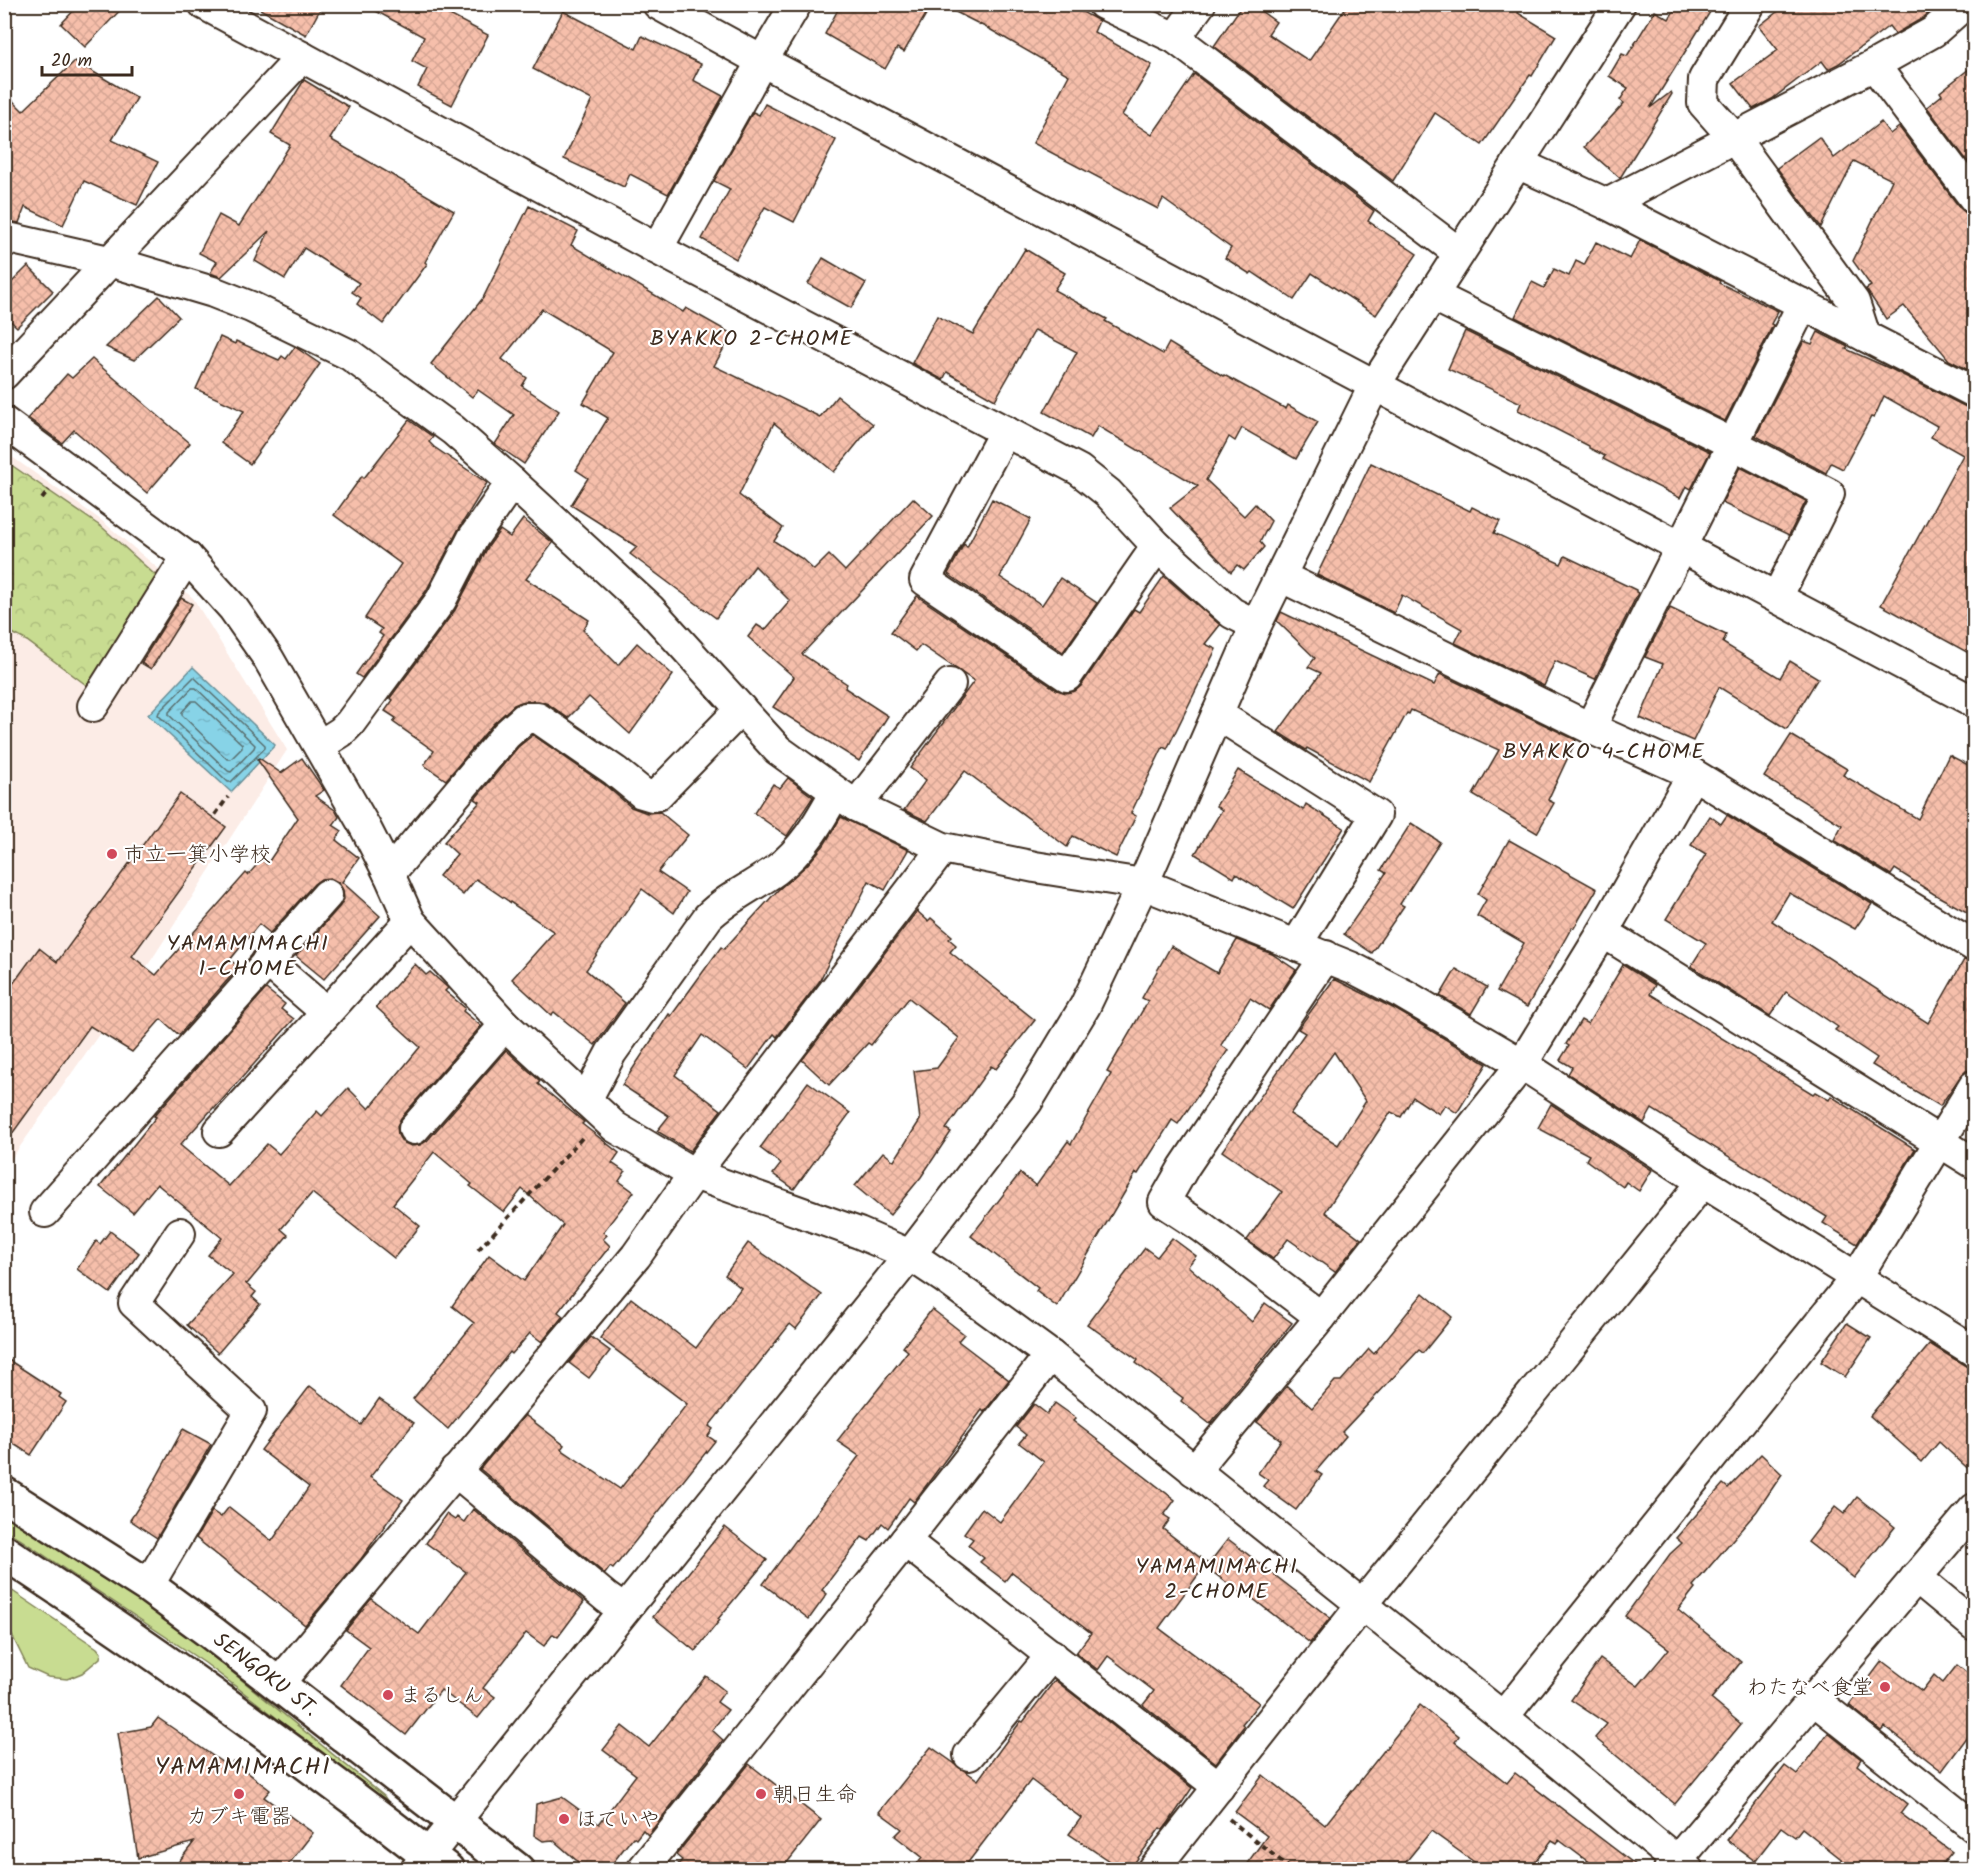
<svg xmlns="http://www.w3.org/2000/svg" width="1979" height="1874" viewBox="0 0 1979 1874" font-family="Kalam,'Klee One',sans-serif">
<style>
.built{fill:#fcece6}
.green{fill:#c8dc91;stroke:#828358;stroke-width:1.5}
.park{fill:url(#park-crowns);stroke:#828358;stroke-width:1.5}
.water{fill:url(#water-ripples);stroke:#698f97;stroke-width:1.5}
.lines{fill:none;stroke-linecap:round;stroke-linejoin:round}
.shore{stroke:#596e6e;stroke-width:1.5}
.building{fill:url(#building-cross-hatch);stroke:#3b2a1e;stroke-width:1.5;fill-rule:evenodd}
.minor-casing{stroke:#3b2a1e;stroke-width:34}
.major-casing{stroke:#3b2a1e;stroke-width:38}
.path{stroke:#3b2a1e;stroke-width:4;stroke-dasharray:6 4.5;stroke-linecap:butt}
.minor{stroke:#fff;stroke-width:30}
.major{stroke:#fff;stroke-width:33}
.poi-dot{fill:#d1495b;stroke:#fff;stroke-width:2}
.labels{text-anchor:middle;stroke-width:4.5;stroke-linejoin:round;paint-order:stroke}
.poi-label{font-size:21px;fill:#3b2a1e;stroke:#fff;text-anchor:start}
.street-label{font-size:21px;fill:#3b2a1e;stroke:#fff}
.neighbourhood-label{font-size:22px;letter-spacing:1.5px;fill:#3b2a1e;stroke:#fff}
.quarter-label{font-size:24px;letter-spacing:1.5px;fill:#3b2a1e;stroke:#fff}
</style>
<defs>
<pattern id="park-crowns" width="20" height="18" patternUnits="userSpaceOnUse" patternTransform="scale(1.5)"><rect width="20" height="18" fill="#c8dc91"/><path d="M2 6a3 3 0 1 1 6 0M12 15a3 3 0 1 1 6 0" fill="none" stroke="#adbd7d"/></pattern>
<pattern id="water-ripples" width="26" height="14" patternUnits="userSpaceOnUse" patternTransform="scale(1.5)"><rect width="26" height="14" fill="#87d3e7"/><path d="M2 4q2-2 4 0t4 0M15 11q2-2 4 0t4 0" fill="none" stroke="#75b5c6"/></pattern>
<pattern id="building-cross-hatch" width="8" height="8" patternUnits="userSpaceOnUse" patternTransform="scale(1.5)"><rect width="8" height="8" fill="#f6bfab"/><path d="M0 0l8 8M0 8l8-8" fill="none" stroke="#d4a493"/></pattern>
</defs>
<rect width="100%" height="100%" fill="#fff"/>
<filter id="ink" filterUnits="userSpaceOnUse"><feTurbulence type="fractalNoise" baseFrequency=".0167" numOctaves="2"/><feDisplacementMap in="SourceGraphic" scale="12" xChannelSelector="R" yChannelSelector="G"/><feConvolveMatrix kernelMatrix="1 2 1 2 8 2 1 2 1" color-interpolation-filters="sRGB"/></filter>
<g filter="url(#ink)">
<!-- built -->
<path class="built" d="M5,452L101,520L193,598L287,750L152,959L5,1168Z"/>
<!-- green -->
<g class="green">
<path d="M4,1510L172,1623L384,1796L388,1802L383,1803L317,1749L205,1663L5,1529Z"/>
<path d="M5,1586L97,1648L101,1653L100,1658L82,1673L67,1679L48,1677L28,1668L5,1621Z"/>
</g>
<!-- park -->
<path class="park" d="M4,460L103,528L165,584L97,693L27,641L5,629Z"/>
<!-- water -->
<path class="water" d="M193,667L275,745L231,792L148,715Z"/>
<g class="lines">
<!-- shore -->
<g class="shore">
<path d="M194,677L265,745V748L231,782H228L158,715L159,712Z"/>
<path d="M192,688H196L255,745L254,748L231,772L228,771L169,715V712Z"/>
<path d="M192,701H196L242,744V748L231,759H227L182,715V712Z"/>
</g>
</g>
<!-- building -->
<g class="building">
<path d="M80,4H126L85,47L61,24Z"/>
<path d="M251,4H323L306,35Z"/>
<path d="M363,4H429L488,35L452,105L418,87L427,69L412,61L424,37Z"/>
<path d="M841,4H932L904,52L897,48L885,69L825,34Z"/>
<path d="M940,4H1068L1099,21L1094,32L1152,65L1122,115L1152,135L1194,74L1374,211L1368,221L1417,254L1376,315L1312,273L1294,300L1252,272L1250,274L1225,258L1231,248L1163,199L1158,209L1033,143L1069,75L991,30Z"/>
<path d="M1243,4H1251L1276,22L1268,34L1309,61L1348,4H1523L1518,13L1556,36L1532,76L1530,75L1482,145L1435,113L1393,181L1214,46Z"/>
<path d="M1678,4H1715L1650,108L1671,92L1672,94L1620,178L1584,147L1624,103L1620,100L1628,88L1609,76L1622,54L1627,56L1655,11L1669,19Z"/>
<path d="M1787,4H1938L1923,18L1895,34L1889,26L1838,64L1828,69L1822,61L1772,99L1753,109L1733,83L1778,50L1759,26Z"/>
<path d="M563,11L636,49L642,36L701,64L693,80L723,96L668,194L630,174L624,187L564,159L592,100L533,69Z"/>
<path d="M75,61L137,98L112,140L158,162L137,205L84,181L63,225L25,207L19,223L4,220V92L23,111Z"/>
<path d="M1974,65V170L1927,107L1942,95L1940,92Z"/>
<path d="M304,80L349,107L330,139L454,211L425,262L427,264L383,324L357,304L361,298L352,292L359,283L304,248L285,279L255,261L269,231L221,277L210,273L217,262L199,253L219,215L239,226L290,145L271,134Z"/>
<path d="M765,104L836,140L794,222L765,207L736,259L702,239L730,189L714,181L753,112L759,115Z"/>
<path d="M1881,122L1890,134L1899,127L1960,208L1967,214L1974,215V373L1949,360L1904,306L1886,319L1866,289L1871,286L1853,261L1892,180L1854,161L1821,227L1777,168L1819,137L1834,158Z"/>
<path d="M529,206L578,231L571,245L683,312L686,308L732,334L714,366L820,417L837,396L873,424L834,472L774,423L739,495L783,528L774,541L801,558L814,570L829,555L845,571L913,498L933,516L802,654L847,684L845,688L888,716L859,761L773,707L794,677L748,637L757,625L765,630L790,601L755,566L716,618L630,554L637,547L571,505L588,478L576,470L608,418L583,403L613,352L542,309L502,359L527,378L522,386L559,411L524,464L495,444L514,415L478,390L472,397L431,364L483,298Z"/>
<path d="M1640,240L1720,281L1719,283L1778,311L1771,324L1773,325L1725,421L1515,317L1532,282L1544,288L1554,269L1569,276L1576,261L1584,265L1596,242L1630,259Z"/>
<path d="M1025,249L1065,273L1054,290L1107,319L1105,321L1163,354L1169,343L1223,376L1224,375L1286,409L1288,405L1318,422L1296,459L1242,428L1235,441L1229,437L1206,480L1244,516L1255,504L1271,521L1260,542L1264,547L1244,570L1237,565L1231,572L1170,508L1198,486L1098,426L1091,438L1044,412L1077,352L1035,330L995,400L947,372L943,380L912,363L937,316L973,334Z"/>
<path d="M823,258L866,283L851,308L808,284Z"/>
<path d="M28,266L53,291L17,327L4,315V290Z"/>
<path d="M159,296L179,317L134,360L106,347Z"/>
<path d="M1465,331L1710,452L1691,489L1686,486L1680,498L1603,459L1605,456L1589,448V446L1518,410L1521,403L1448,369Z"/>
<path d="M1818,332L1848,347L1846,349L1891,369L1966,407L1974,409V656L1881,605L1963,455L1931,437L1937,426L1884,396L1874,418L1871,417L1843,469L1831,463L1826,473L1756,436L1804,341L1812,344Z"/>
<path d="M220,337L235,344L236,341L279,360L282,356L286,359L295,347L320,364L250,464L221,443L244,411L196,389Z"/>
<path d="M92,359L190,443L147,493L74,430L62,443L28,418L67,374L72,378Z"/>
<path d="M409,420L433,437L429,442L434,447L487,483L458,530L426,591L362,678L356,674L383,636L379,633L382,629L365,618L401,564L334,515L362,476L364,478Z"/>
<path d="M1371,463L1470,511L1472,507L1500,521L1494,533L1561,564L1565,556L1636,590V592L1638,593L1595,679L1555,661L1544,686L1455,643L1462,629L1402,595L1394,613L1317,575Z"/>
<path d="M1740,467L1806,501L1789,535L1722,503Z"/>
<path d="M992,499L1031,519L1000,577L1042,605L1060,578L1097,603L1063,652L948,574L964,544L967,547Z"/>
<path d="M523,519L553,543L526,579L589,620L583,630L618,665L637,643L673,675L630,734L589,697L568,718L548,704L539,701H525L514,705L493,724L446,780L424,765L434,751L393,722L396,718L385,711L393,700L390,698L455,610L488,547L500,530L510,537Z"/>
<path d="M1164,576L1220,625L1205,644L1216,649L1167,749L1163,747L1131,813L1136,816L1116,857L1073,836L1067,847L965,771L927,821L904,810L926,780L910,768L974,681L921,645L916,651L891,632L917,596L1057,690L1066,693L1075,691L1081,686L1134,609L1139,612Z"/>
<path d="M181,598L192,604L151,669L141,663Z"/>
<path d="M1670,608L1726,635L1723,643L1780,678L1790,661L1818,678L1787,729L1719,687L1693,741L1640,718L1663,664L1645,657Z"/>
<path d="M1281,612L1434,685L1440,674L1576,740L1548,800L1554,803L1537,833L1473,795L1499,750L1411,710L1409,714L1407,713L1369,782L1307,748L1306,750L1278,732L1321,673L1308,667L1315,658L1277,621Z"/>
<path d="M533,735L605,785L631,807L647,813L660,812L688,835L658,872L687,892L674,913L642,889L586,970L625,1003L595,1045L554,1012L551,1015L512,979L554,932L476,879L463,895L439,876L457,854L444,842L480,802L475,799L518,747Z"/>
<path d="M1791,735L1847,769L1843,775L1918,819L1949,755L1974,768V916L1934,894L1895,869L1891,875L1834,840L1842,825L1764,777Z"/>
<path d="M259,758L281,773L302,758L324,790L315,796L335,810L339,817L333,825L342,831L336,840L359,858L342,882L380,916L324,979L296,956L340,906L344,899L343,890L338,882L330,878L321,879L314,884L270,933L259,924L230,960L239,967L179,1035L161,1019L132,1052L90,1026L4,1145V996L39,948L57,962L180,794L226,827L132,956L156,975L246,873L248,875L262,859L267,864L298,818L257,759Z"/>
<path d="M1238,770L1303,810L1306,804L1344,828L1293,909L1236,874L1234,878L1195,854L1222,810L1216,806Z"/>
<path d="M788,778L813,797L787,836L754,813L773,784L780,788Z"/>
<path d="M1727,815L1872,904L1855,929L1789,893L1772,921L1928,1023L1964,960L1974,963V1069L1966,1071L1960,1077L1940,1106L1872,1065L1877,1058L1835,1030L1838,1027L1786,992L1770,1016L1691,966L1706,943L1666,919L1706,854L1691,845L1710,816L1721,824Z"/>
<path d="M841,817L908,850L885,890L869,881L819,982L777,1037L774,1034L748,1069L702,1035L675,1075L721,1110L690,1151L657,1131L669,1116L622,1085L669,1014L671,1016L721,947L724,949L778,890L807,865L824,845Z"/>
<path d="M1411,823L1440,842L1400,904L1404,906L1372,953L1344,934L1386,873L1381,870Z"/>
<path d="M1509,840L1597,889L1574,928L1572,927L1527,1007L1497,991L1524,943L1477,916L1486,900L1478,894Z"/>
<path d="M917,911L928,921L931,918L952,936L949,939L956,945L950,952L1035,1020L996,1069L991,1066L946,1129L951,1132L921,1177L890,1215L855,1186L883,1152L894,1161L920,1120L914,1071L937,1068L959,1038L909,998L871,1045L868,1043L829,1085L802,1060Z"/>
<path d="M1237,940L1272,954L1296,970L1269,1010L1250,998L1221,1045L1228,1050L1214,1072L1178,1124L1172,1120L1138,1174L1136,1173L1057,1307L1036,1291L1038,1288L971,1236L1020,1173L1036,1186L1068,1141L1071,1144L1111,1074L1107,1072L1148,1001L1142,998L1171,946L1217,973Z"/>
<path d="M415,964L426,975L430,972L448,988L445,991L465,1008L463,1011L481,1026L401,1118L397,1126L398,1135L402,1142L411,1146L420,1145L427,1141L506,1050L540,1081L538,1084L584,1122L582,1124L619,1153L612,1163L625,1172L619,1181L634,1192L603,1232L607,1235L603,1239L610,1246L558,1312L563,1316L542,1342L530,1333L512,1354L510,1352L448,1429L413,1399L474,1323L452,1306L489,1255L524,1281L563,1225L522,1189L504,1212L470,1186L472,1184L434,1152L393,1204L420,1226L394,1258L312,1193L281,1229L288,1235L247,1284L245,1283L256,1292L252,1297L260,1304L218,1353L187,1325L233,1274L208,1255L222,1238L157,1184L133,1213L100,1187L156,1117L154,1116L266,989L285,1004L281,1009L294,1019L215,1108L214,1107L180,1145L229,1186L267,1144L279,1154L317,1111L322,1116L348,1088L369,1109L420,1047L376,1007Z"/>
<path d="M1623,965L1655,985L1650,994L1813,1094L1815,1092L1829,1100L1831,1096L1915,1149L1857,1244L1823,1223L1827,1217L1652,1109L1644,1123L1568,1074L1572,1067L1560,1060L1569,1046L1566,1044L1581,1020L1588,1024Z"/>
<path d="M1456,969L1487,987L1471,1014L1440,996Z"/>
<path d="M1334,979L1395,1009L1487,1064L1457,1113L1445,1105L1439,1114L1413,1097L1401,1117L1391,1112L1325,1212L1361,1239L1335,1272L1288,1239L1273,1259L1247,1240L1282,1192L1222,1151L1305,1033L1298,1029ZM1334,1052L1366,1101L1338,1145L1290,1114Z"/>
<path d="M808,1082L850,1113L794,1189L773,1174L781,1164L760,1148Z"/>
<path d="M1551,1104L1652,1170L1639,1191L1626,1182L1623,1187L1586,1160L1589,1155L1538,1128Z"/>
<path d="M110,1231L139,1253L110,1293L77,1269L96,1241L100,1244Z"/>
<path d="M1172,1238L1196,1256L1188,1266L1252,1322L1265,1303L1292,1323L1210,1424L1181,1401L1183,1398L1136,1363L1138,1360L1087,1324L1145,1248L1157,1257Z"/>
<path d="M748,1243L822,1295L796,1329L790,1324L709,1426L713,1429L708,1436L715,1441L613,1569L610,1567L605,1574L480,1469L525,1415L564,1445L561,1449L620,1489L687,1404L600,1338L631,1298L696,1348L741,1288L725,1275Z"/>
<path d="M1423,1293L1452,1317L1423,1353L1419,1350L1342,1432L1346,1436L1316,1471L1322,1475L1296,1510L1263,1486L1268,1480L1258,1473L1281,1440L1257,1422L1287,1386L1312,1408L1335,1381H1341L1369,1349L1374,1354Z"/>
<path d="M932,1309L964,1334L958,1341L1009,1380L984,1412L982,1410L914,1502L909,1498L888,1528L882,1523L869,1541L862,1537L822,1590L827,1594L809,1619L763,1584L859,1456L837,1441L908,1351L903,1347Z"/>
<path d="M1847,1323L1871,1338L1845,1377L1821,1362Z"/>
<path d="M591,1337L610,1351L589,1378L569,1363Z"/>
<path d="M1930,1344L1974,1371V1474L1939,1442L1922,1462L1870,1416Z"/>
<path d="M4,1357L61,1394L59,1397L66,1402L31,1455L4,1438Z"/>
<path d="M310,1386L361,1425L379,1399L414,1423L370,1477L403,1500L361,1559L305,1625L196,1538L212,1511L221,1517L229,1507L272,1541L309,1487L261,1450Z"/>
<path d="M1055,1403L1076,1418L1073,1421L1175,1500L1164,1515L1170,1519L1163,1529L1207,1563L1159,1628L1259,1703L1242,1724L1244,1726L1216,1763L1143,1705L1154,1691L1108,1656L1098,1670L1076,1653L1091,1633L1012,1572L1005,1581L980,1562L984,1558L968,1545L973,1539L964,1533L982,1508L1000,1522L1044,1462L1019,1443L1026,1435L1016,1427L1034,1404L1047,1414Z"/>
<path d="M183,1429L211,1444L157,1538L130,1520L149,1491Z"/>
<path d="M1761,1454L1782,1474L1757,1511L1693,1586L1695,1588L1678,1610L1741,1662L1711,1699L1741,1724L1675,1804L1595,1738L1607,1724L1571,1700L1600,1659L1638,1686L1669,1649L1625,1616L1670,1554L1682,1543L1676,1538L1723,1484L1728,1488Z"/>
<path d="M1857,1497L1895,1527L1854,1578L1808,1542L1835,1507L1844,1514Z"/>
<path d="M473,1509L584,1602L558,1637L553,1634L544,1646L526,1633L483,1688L495,1697L478,1718L441,1690L406,1735L341,1685L369,1647L346,1630L371,1599L419,1634L466,1572L426,1543L446,1514L455,1520L457,1517L464,1522Z"/>
<path d="M725,1527L767,1560L718,1619L720,1620L695,1651L653,1617Z"/>
<path d="M1228,1539L1330,1618L1310,1643L1243,1591L1239,1592L1206,1567Z"/>
<path d="M1882,1661L1922,1691L1934,1675L1943,1683L1957,1665L1974,1678V1728L1942,1771L1885,1727L1881,1731L1849,1705Z"/>
<path d="M706,1676L725,1691L717,1702L728,1710L712,1730L723,1740L648,1835L643,1830L636,1839L633,1837L608,1869H579L577,1861L553,1840L543,1841L534,1835L536,1804L562,1797L599,1824L636,1775L603,1750L622,1726L649,1747Z"/>
<path d="M1055,1680L1192,1788L1169,1822L1163,1830L1160,1828L1130,1869H1121L1069,1834L1081,1818L1031,1780L963,1869H913L922,1857L895,1836L902,1829L879,1812L931,1747L978,1780L1021,1721L1023,1722Z"/>
<path d="M1420,1705L1459,1736L1455,1742L1507,1783L1515,1773L1641,1869H1598L1559,1840L1557,1843L1552,1840L1530,1869H1484L1431,1831L1400,1869H1243L1267,1836L1235,1812L1263,1775L1325,1825Z"/>
<path d="M158,1718L229,1767L233,1761L270,1790L264,1797L313,1833L285,1869H173L194,1842L138,1858L118,1733L151,1727Z"/>
<path d="M1828,1733L1861,1759L1857,1765L1907,1804L1900,1813L1952,1852L1938,1869H1854L1802,1828L1795,1837L1781,1827L1755,1861L1727,1840L1785,1766L1797,1775Z"/>
<path d="M749,1764L821,1820L782,1869H674L682,1860L676,1855Z"/>
</g>
<g class="lines">
<defs>
<g id="minor">
<path d="M204,4L657,249L1079,470L1108,493L1157,546L1215,598L1232,613L1256,625"/>
<path d="M658,4L762,61L1974,702"/>
<path d="M1103,4L1175,38L1459,253"/>
<path d="M1750,4L1704,79L1703,103L1734,138L1854,302L1865,336"/>
<path d="M1175,38L1200,4"/>
<path d="M1874,65L1974,198"/>
<path d="M1517,163L1607,204L1974,392"/>
<path d="M1607,204L1874,65L1933,32L1965,4"/>
<path d="M4,237L109,261L213,292L251,307L350,355L453,430L512,482L650,609L778,750L856,806L943,848L1035,867L1143,884L1353,968L1403,994L1522,1064L1703,1182L1974,1351"/>
<path d="M657,249L762,61L796,4"/>
<path d="M1432,295L1733,444L1829,494L1777,597"/>
<path d="M4,374L302,57"/>
<path d="M4,422L187,557L233,608L268,658L365,827L389,874L410,921L219,1131"/>
<path d="M1005,431L925,580L1067,676L1157,546"/>
<path d="M1280,576L1590,728L1693,774"/>
<path d="M93,706L187,557"/>
<path d="M1217,714L1376,815L1297,944"/>
<path d="M1590,728L1803,304"/>
<path d="M319,746L341,732L350,723L441,600L473,538L512,482"/>
<path d="M856,806L950,684"/>
<path d="M389,874L506,735L525,718H538L615,771L642,793L652,796L657,795L741,709"/>
<path d="M410,921L505,1025L615,1127L694,1174L859,1233L910,1255L943,1277L1050,1355L1503,1717L1688,1870"/>
<path d="M1603,932L1974,1163"/>
<path d="M267,961L326,1012"/>
<path d="M586,1100L611,1053L708,917C727,898 754,886 776,870C803,850 819,822 835,793"/>
<path d="M414,1129L505,1025"/>
<path d="M45,1212L327,895"/>
<path d="M1321,1317L1522,1064L1603,932L1693,774L1974,946"/>
<path d="M455,1471L607,1598L624,1610"/>
<path d="M1194,1471L1321,1317L1202,1227L1164,1202L1184,1167L1326,956"/>
<path d="M905,1541L1219,1787"/>
<path d="M1916,1577L1974,1625"/>
<path d="M148,1586L251,1411L134,1303L180,1233"/>
<path d="M279,1683L636,1256L694,1174L943,848"/>
<path d="M1813,1699L1974,1827"/>
<path d="M1503,1717L1856,1278L1974,1086"/>
<path d="M969,1755L1052,1655"/>
<path d="M416,1870L910,1255L1027,1102L1085,1006L1143,884L1256,625L1374,386L1620,4"/>
<path d="M642,1870L905,1541L1050,1355"/>
<path d="M1153,1870L1362,1605L1703,1182"/>
<path d="M1669,1870L1974,1509"/>
</g>
<g id="major">
<path d="M4,1494L148,1586L212,1633L517,1870"/>
<path d="M4,1552C156,1652 304,1758 447,1870"/>
</g>
</defs>
<!-- minor casing -->
<use href="#minor" class="minor-casing"/>
<!-- major casing -->
<use href="#major" class="major-casing"/>
<!-- path -->
<g class="path">
<path d="M42,499L49,490"/>
<path d="M215,815L228,797"/>
<path d="M478,1250L582,1138"/>
<path d="M1229,1819L1292,1870"/>
</g>
<!-- minor -->
<use href="#minor" class="minor"/>
<!-- major -->
<use href="#major" class="major"/>
</g>
</g>
<!-- markers -->
<g class="poi-dot">
<circle cx="112" cy="854" r="6"/>
<circle cx="1885" cy="1687" r="6"/>
<circle cx="388" cy="1695" r="6"/>
<circle cx="239" cy="1794" r="6"/>
<circle cx="761" cy="1794" r="6"/>
<circle cx="564" cy="1819" r="6"/>
</g>
<g class="labels">
<!-- poi labels -->
<g class="poi-label">
<text x="124" y="861">市立一箕小学校</text>
<text x="1873" y="1694" text-anchor="end">わたなべ食堂</text>
<text x="400" y="1702">まるしん</text>
<text x="773" y="1801">朝日生命</text>
<text x="239" y="1823" text-anchor="middle">カブキ電器</text>
<text x="576" y="1826">ほていや</text>
</g>
<!-- street labels -->
<g class="street-label">
<text transform="translate(266 1674) rotate(37)" y="7">SENGOKU ST.</text>
</g>
<!-- neighbourhood labels -->
<g class="neighbourhood-label">
<text x="752" y="345">BYAKKO 2-CHOME</text>
<text x="1604" y="758">BYAKKO 4-CHOME</text>
<text x="248" y="950">YAMAMIMACHI<tspan x="248" dy="25">1-CHOME</tspan></text>
<text x="1217" y="1573">YAMAMIMACHI<tspan x="1217" dy="25">2-CHOME</tspan></text>
</g>
<!-- quarter labels -->
<g class="quarter-label">
<text x="243" y="1774">YAMAMIMACHI</text>
</g>
</g>
<!-- margin -->
<rect width="1979" height="1874" fill="none" stroke="#fff" stroke-width="24"/>
<rect x="12" y="12" width="1955" height="1850" fill="none" stroke="#3b2a1e" stroke-width="2" filter="url(#ink)"/>
<!-- scale -->
<path d="M42 66v9h90v-9" fill="none" stroke="#3b2a1e" stroke-width="3"/>
<text x="51" y="66" font-size="18" fill="#3b2a1e" stroke="#ffffff" stroke-width="4.5" paint-order="stroke">20 m</text>
</svg>
